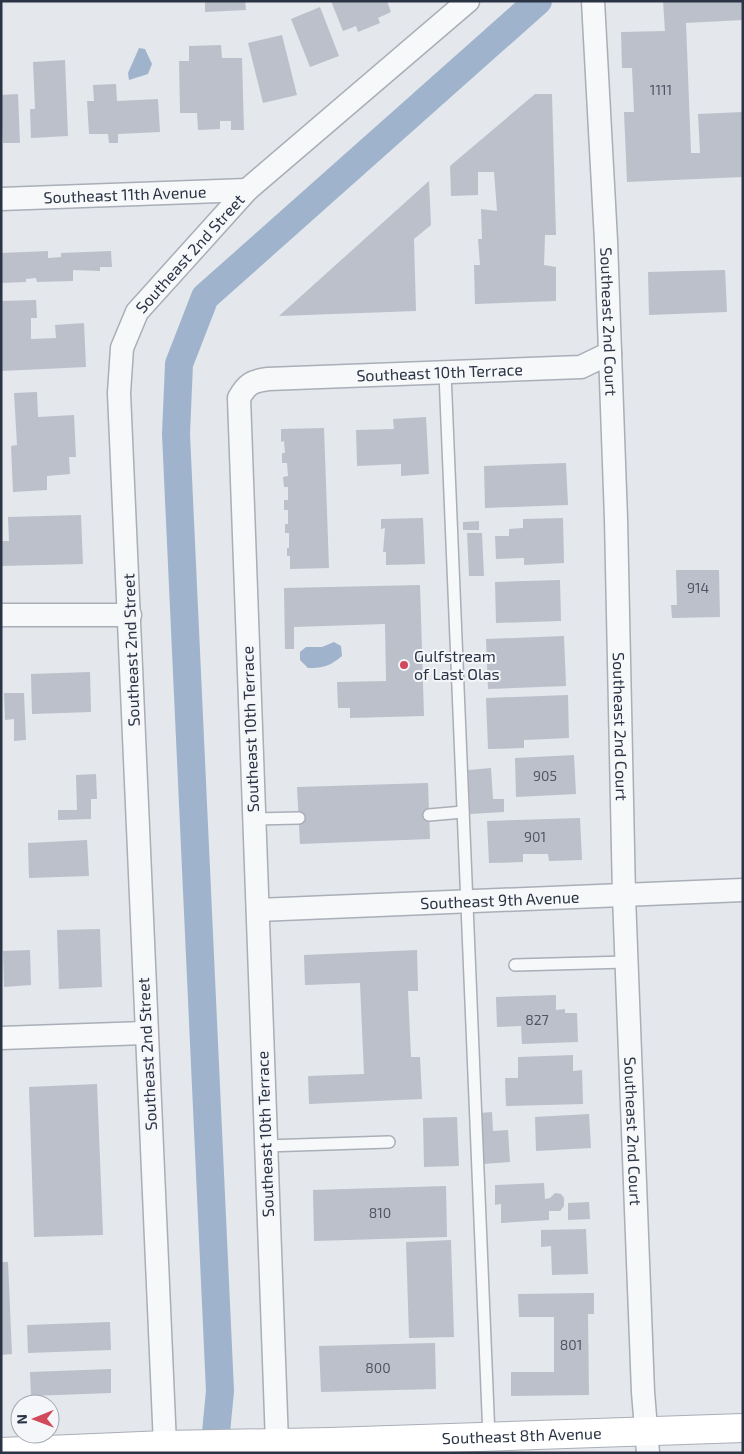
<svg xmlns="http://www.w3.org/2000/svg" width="744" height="1454" viewBox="0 0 744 1454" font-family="'Exo 2',sans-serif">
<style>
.water{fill:#9fb4cc}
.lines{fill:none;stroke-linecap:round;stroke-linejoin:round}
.canal{stroke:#9fb4cc;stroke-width:28}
.building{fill:#bbc0ca}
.lane-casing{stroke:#a9aeb7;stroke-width:14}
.street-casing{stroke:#a9aeb7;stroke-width:25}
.secondary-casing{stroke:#a9aeb7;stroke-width:30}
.lane{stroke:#f7f8fa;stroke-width:11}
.street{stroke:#f7f8fa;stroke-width:22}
.secondary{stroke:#fff;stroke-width:28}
.poi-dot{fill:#d1495b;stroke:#f4f6f9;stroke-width:2}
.labels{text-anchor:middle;stroke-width:4;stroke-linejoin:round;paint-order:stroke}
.number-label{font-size:14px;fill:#4f5766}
.street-label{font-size:16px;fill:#2b3445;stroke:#f4f6f9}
.poi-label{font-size:16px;fill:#2b3445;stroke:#f4f6f9;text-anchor:start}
</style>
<rect width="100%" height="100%" fill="#e4e7ec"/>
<!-- water -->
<g class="water">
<path d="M139,48L145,49L152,64L148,74L129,80L128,73Z"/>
<path d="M334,642L341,646L342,656C330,666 324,668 308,668L300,660V652L306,647H322Z"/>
</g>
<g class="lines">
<!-- canal -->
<path class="canal" d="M214,1453L220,1391L176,434L179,364L205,297L538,1"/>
</g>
<!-- building -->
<g class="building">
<path d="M205,1H245L246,10L205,12Z"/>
<path d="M331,1H387L391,12L378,18L380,23L358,32L356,26L343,31Z"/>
<path d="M663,1H743V20L686,23L691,153H700L698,114L743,112V177L627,182L624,112H634L632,68H622L621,32L665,31Z"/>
<path d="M320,7L339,56L310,67L291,19Z"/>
<path d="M282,35L297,95L263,103L248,43Z"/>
<path d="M221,45L222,58H242L244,130H231V121H220V129L198,130L197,113H180L179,61H189V46Z"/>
<path d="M65,60L68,136L31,138L30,109H35L33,62Z"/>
<path d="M116,84L117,101L158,99L160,132L118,134V143H109L108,134H89L87,101H94L93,85Z"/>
<path d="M18,94L20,143H3L1,95Z"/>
<path d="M535,94H552L556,235H545L544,265L556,267V301L475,304L474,265H480L478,239H482L481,209L497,211L494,172H478V195L451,196L450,166Z"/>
<path d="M429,181L431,225L414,239L416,311L279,316Z"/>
<path d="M48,251V258L61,257V253L111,251L112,267H100V271L73,270V281L37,282L36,278L26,279V282L1,283V253Z"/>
<path d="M725,270L727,312L649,315L648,272Z"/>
<path d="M36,300L37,318H31V339L56,338L55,325L84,323L86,367L1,371V301Z"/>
<path d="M37,392L38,417L74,415L76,457H69L70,474L47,476V490L13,492L11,446L17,445L14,393Z"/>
<path d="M426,417L429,474L401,476V464L357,466L356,430L394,429L393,419Z"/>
<path d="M324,428L329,568L290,569V556H287V548H289V533H285V524H288V510H284V500H288V487H284L283,477L288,476L287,463H282V453H285L284,441L281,442V429Z"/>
<path d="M566,463L568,505L485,508L484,466Z"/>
<path d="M81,515L83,564L1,566V541H9L8,517Z"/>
<path d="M423,518L425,564L386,565V552H383L385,528L381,529V519Z"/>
<path d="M563,518L564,563L524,565V558L496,559L495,536H509V529L523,528V519Z"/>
<path d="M479,521V530H463V522Z"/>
<path d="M467,533H482L484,576H469Z"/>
<path d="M676,570H719L720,617L672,618L671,605H677Z"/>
<path d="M560,580L561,621L496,623L495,582Z"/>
<path d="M420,585L424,716L350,718V708H338L337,682L386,681L385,624L294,627V649H285L284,588Z"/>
<path d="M564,636L566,686L488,689L486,639Z"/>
<path d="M90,672L91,712L32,714L31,674Z"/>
<path d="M4,693H24L26,740L14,741V719L5,720Z"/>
<path d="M568,695L569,738L524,740V748L488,749L486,698Z"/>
<path d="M574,755L576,794L516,797L515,758Z"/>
<path d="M491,768L493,799H504V812L470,814L468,770Z"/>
<path d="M96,774L97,799H91V819L58,820V810H77L76,775Z"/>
<path d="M428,783L430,839L300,844L297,787Z"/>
<path d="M580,818L582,860L549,861L548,854H523V862L489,863L487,821Z"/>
<path d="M87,840L89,876L29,878L28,843Z"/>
<path d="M100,929L102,987L59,989L57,930Z"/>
<path d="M30,950L31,985L4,987L3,951Z"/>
<path d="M417,950L418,991H408L411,1057H420L422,1099L309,1104L308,1076L364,1074L360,983L305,985L304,955Z"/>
<path d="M556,995V1010L565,1009V1013H577L578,1042L522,1044L521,1026L497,1027L496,997Z"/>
<path d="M573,1055V1071L582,1070L583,1104L506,1106L505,1078H518V1057Z"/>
<path d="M97,1084L103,1235L34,1237L29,1087Z"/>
<path d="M492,1112L493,1131L508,1130L510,1162L483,1164L481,1113Z"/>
<path d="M589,1114L591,1148L536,1151L535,1117Z"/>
<path d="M457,1117L459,1166L424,1167L423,1118Z"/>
<path d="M544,1183L545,1199L550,1198L555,1193L561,1194L564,1198V1206L560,1211H549V1220L501,1223V1204L495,1205V1185Z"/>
<path d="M446,1186L447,1237L314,1241L313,1190Z"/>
<path d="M589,1202L590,1219L568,1220V1203Z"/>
<path d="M586,1229L588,1274L552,1275L551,1246L541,1247V1230Z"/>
<path d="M451,1240L454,1337L409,1338L406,1242Z"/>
<path d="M1,1262H8L12,1354L1,1355Z"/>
<path d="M594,1293V1314H588L589,1395L511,1396V1372H554V1317H519L518,1294Z"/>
<path d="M110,1322L111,1350L28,1353L27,1325Z"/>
<path d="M435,1343L436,1389L321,1392L319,1346Z"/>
<path d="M111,1369V1393L31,1396L30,1372Z"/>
</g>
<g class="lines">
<defs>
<g id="lane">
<path d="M445,373L489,1437"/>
<path d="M429,815L463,812"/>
<path d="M254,819L299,818"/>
<path d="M515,965L626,962"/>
<path d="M265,1146L389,1142"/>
</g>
<g id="street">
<path id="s1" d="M593,1L606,241L616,519L624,896L643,1392L648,1453"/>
<path id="s2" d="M1,199L247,190"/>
<path d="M1,615H130"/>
<path id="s3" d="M258,910L743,890"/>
<path d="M1,1038L145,1033"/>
<path id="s4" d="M277,1443L239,398C247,384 252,381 268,379L581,367L610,353"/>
<path id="s5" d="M165,1445L119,393L122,348L137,312L247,190L468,1"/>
</g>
<g id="secondary">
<path id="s6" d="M1,1452L165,1445L330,1442L743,1428"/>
</g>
</defs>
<!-- lane casing -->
<use href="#lane" class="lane-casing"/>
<!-- street casing -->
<use href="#street" class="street-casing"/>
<!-- secondary casing -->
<use href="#secondary" class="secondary-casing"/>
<!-- lane -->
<use href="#lane" class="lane"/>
<!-- street -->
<use href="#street" class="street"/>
<!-- secondary -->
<use href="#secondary" class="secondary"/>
</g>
<!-- markers -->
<circle class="poi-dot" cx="404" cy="665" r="5"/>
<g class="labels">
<!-- number labels -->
<g class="number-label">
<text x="661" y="95">1111</text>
<text x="698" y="593">914</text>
<text x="545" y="781">905</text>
<text x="535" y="842">901</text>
<text x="537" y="1025">827</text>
<text x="380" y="1218">810</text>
<text x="571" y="1350">801</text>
<text x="378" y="1373">800</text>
</g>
<!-- street labels -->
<g class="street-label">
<text dy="6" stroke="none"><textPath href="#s2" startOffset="124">Southeast 11th Avenue</textPath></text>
<text dy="6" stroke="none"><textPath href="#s5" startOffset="1216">Southeast 2nd Street</textPath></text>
<text dy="6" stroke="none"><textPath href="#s1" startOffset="321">Southeast 2nd Court</textPath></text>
<text dy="6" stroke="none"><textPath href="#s4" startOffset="1254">Southeast 10th Terrace</textPath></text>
<text transform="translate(131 650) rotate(-92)" y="6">Southeast 2nd Street</text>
<text dy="6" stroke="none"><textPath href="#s1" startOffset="726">Southeast 2nd Court</textPath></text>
<text transform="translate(250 729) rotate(-92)" y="6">Southeast 10th Terrace</text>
<text dy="6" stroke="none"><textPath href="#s3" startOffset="242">Southeast 9th Avenue</textPath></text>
<text transform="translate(147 1054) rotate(-93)" y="6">Southeast 2nd Street</text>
<text dy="6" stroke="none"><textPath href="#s1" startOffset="1131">Southeast 2nd Court</textPath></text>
<text transform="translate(265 1134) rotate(-92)" y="6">Southeast 10th Terrace</text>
<text dy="6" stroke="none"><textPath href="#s6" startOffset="521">Southeast 8th Avenue</textPath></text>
</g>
<!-- poi labels -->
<g class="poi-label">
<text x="414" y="662">Gulfstream<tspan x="414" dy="18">of Last Olas</tspan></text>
</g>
</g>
<!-- border -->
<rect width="744" height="1454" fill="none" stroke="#2b3445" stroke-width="5"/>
<!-- north arrow -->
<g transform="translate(35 1419) rotate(269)"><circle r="24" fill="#f4f6f9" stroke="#a4a8b1"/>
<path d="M0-4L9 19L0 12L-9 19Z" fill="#d1495b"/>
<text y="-8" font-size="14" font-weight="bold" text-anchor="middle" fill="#2b3445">N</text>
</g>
</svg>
